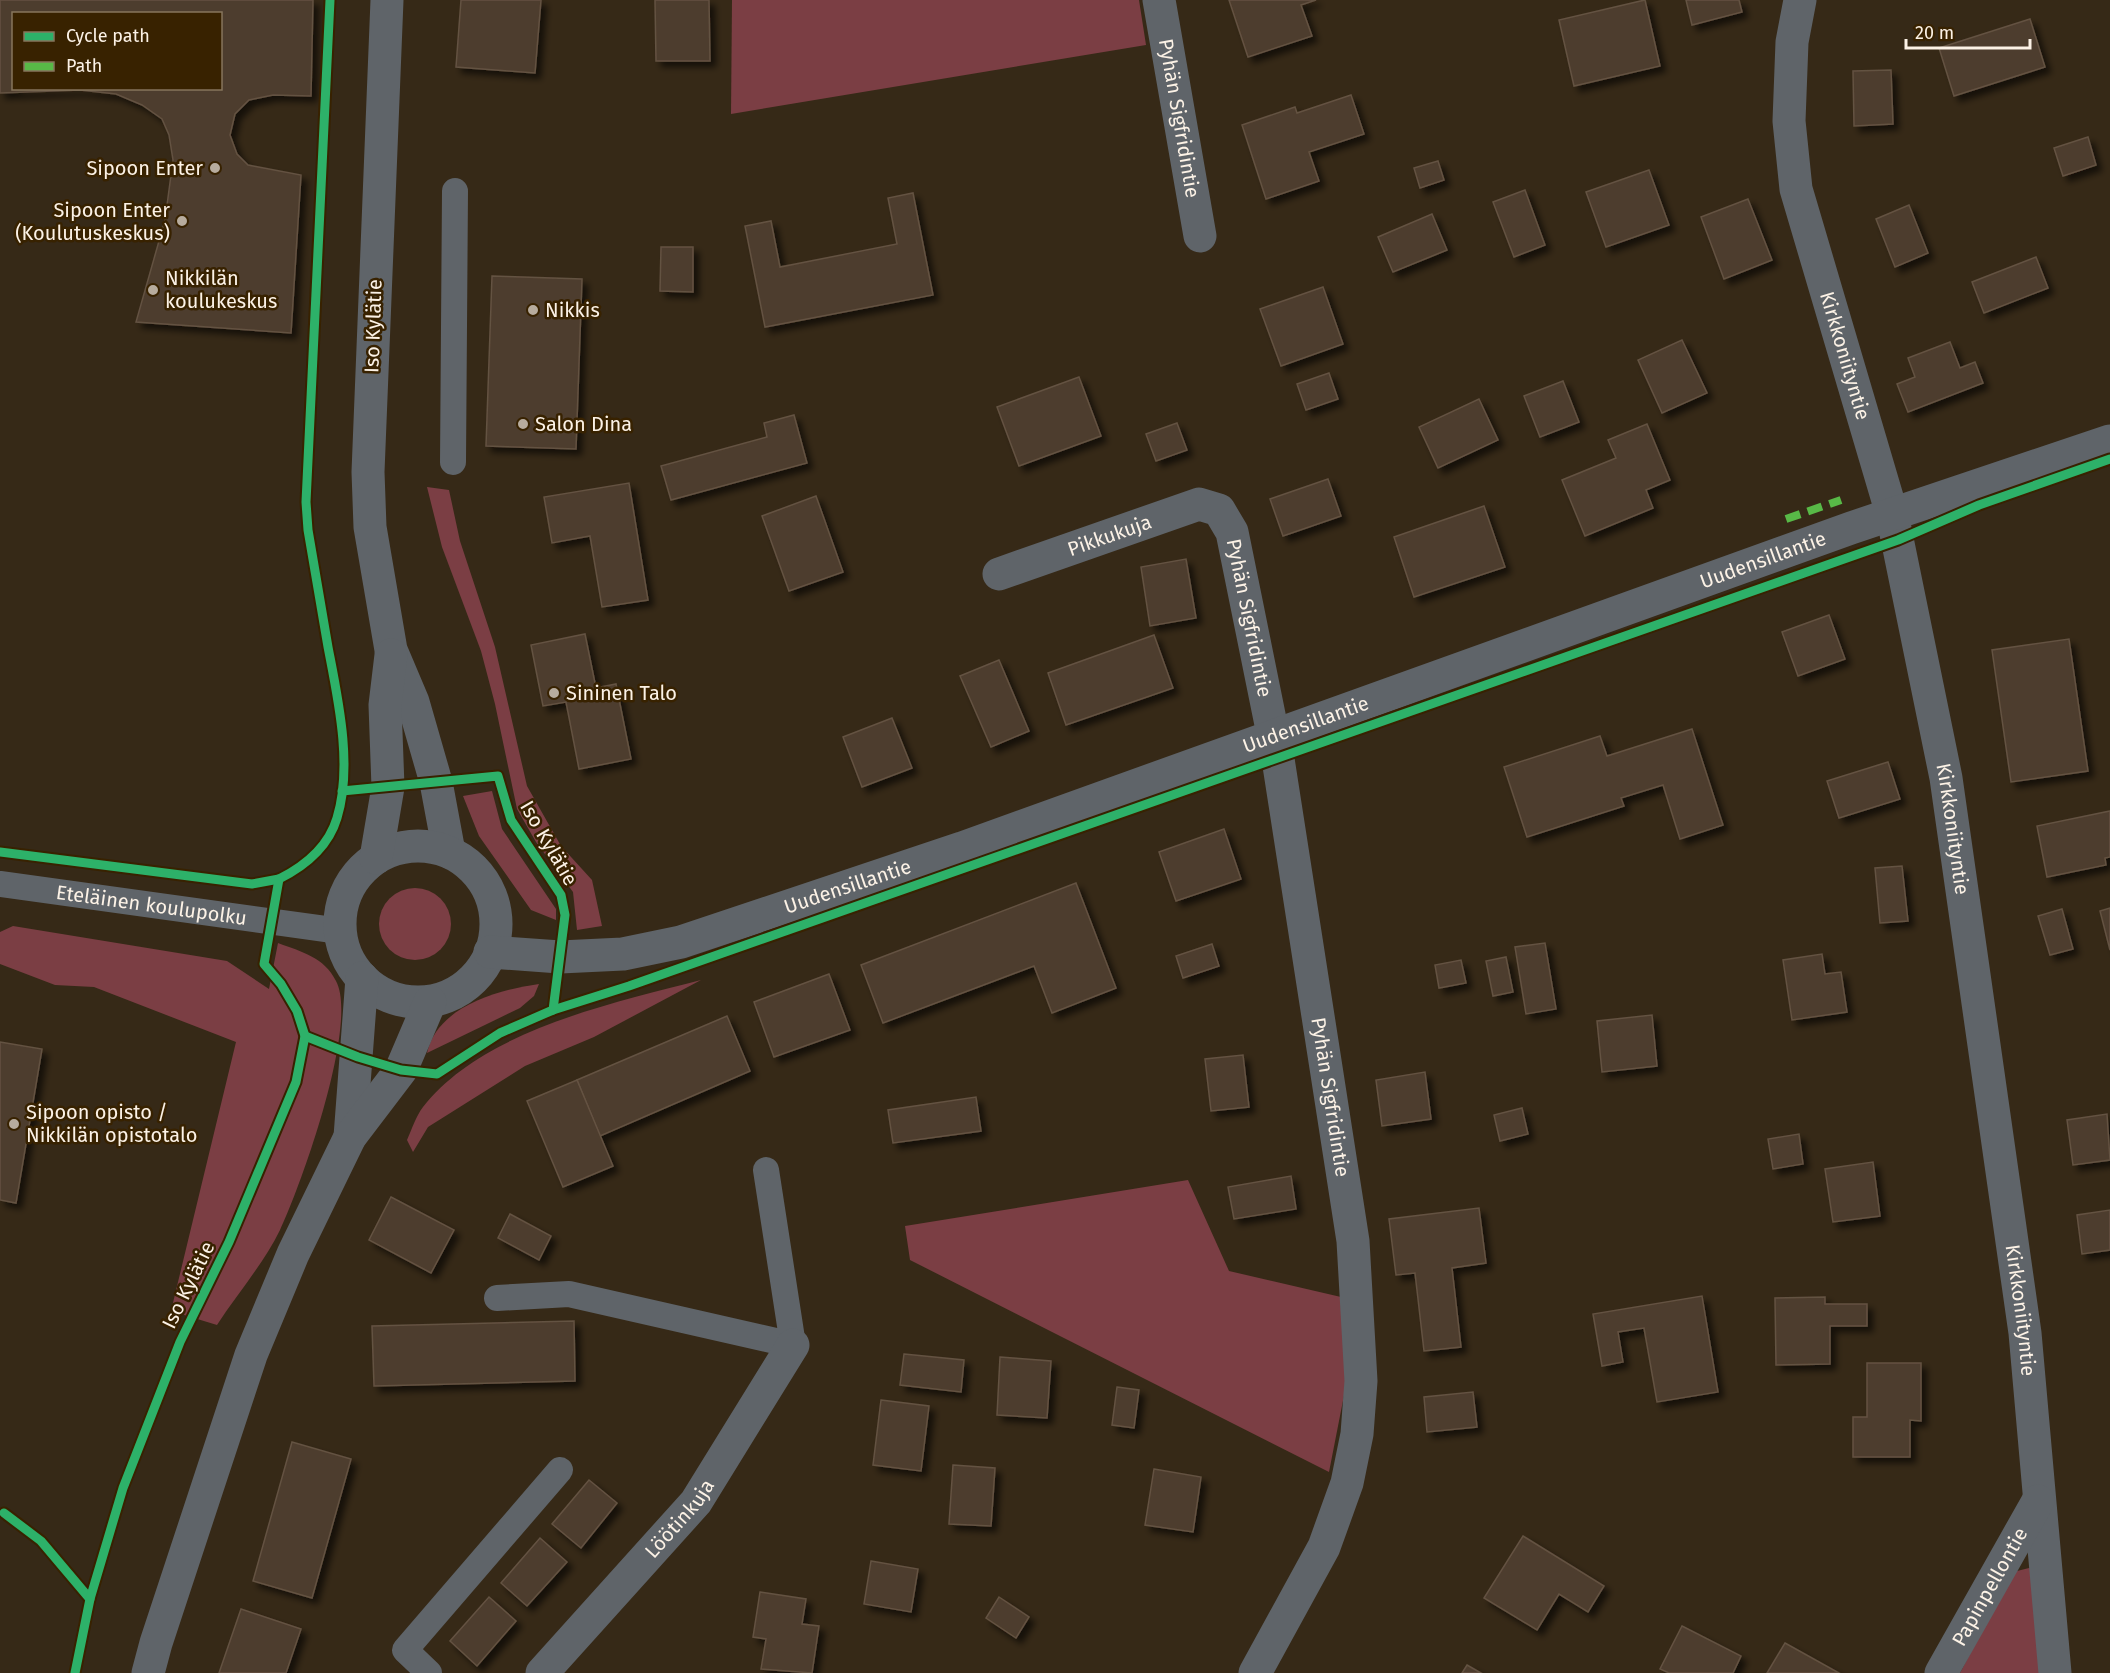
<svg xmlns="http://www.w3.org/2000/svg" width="2110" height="1673" viewBox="0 0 2110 1673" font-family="'Fira Sans',sans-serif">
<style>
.green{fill:#7b3e44}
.building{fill:#4e3d2d;stroke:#645242;stroke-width:1.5;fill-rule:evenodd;filter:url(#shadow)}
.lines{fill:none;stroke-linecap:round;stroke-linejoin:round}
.service{stroke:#5f6469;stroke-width:26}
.minor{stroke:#5f6469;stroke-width:33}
.tertiary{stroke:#5f6469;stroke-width:33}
.quiet{stroke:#58b947;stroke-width:8;stroke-dasharray:15 8;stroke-linecap:butt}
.cycleway-casing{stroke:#382200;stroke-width:13}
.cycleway{stroke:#2db169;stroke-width:9}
.poi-dot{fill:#b7ac9e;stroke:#382200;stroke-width:2}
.labels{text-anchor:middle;stroke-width:5;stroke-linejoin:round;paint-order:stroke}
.street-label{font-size:20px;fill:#fcf2e6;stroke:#382200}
.poi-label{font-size:20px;fill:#fcf2e6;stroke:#382200;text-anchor:start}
</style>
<defs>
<filter id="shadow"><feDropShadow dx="5.5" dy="5.5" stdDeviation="3" flood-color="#0009"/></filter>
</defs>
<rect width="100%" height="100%" fill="#362917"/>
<!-- green -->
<g class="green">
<path d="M732,0H1139L1146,45L731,114Z"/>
<path d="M427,487L449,490L460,541L495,647L527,786L561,846L592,880L602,926L577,930L573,892L536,842L517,809L495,704L481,651L442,547Z"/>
<path d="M492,791L502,829L556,909V920L531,910L479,836L463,796Z"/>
<circle cx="415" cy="924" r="36"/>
<path d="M13,926L227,961L269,989L278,943C302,952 324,957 336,981C359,1024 301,1186 280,1230C264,1263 237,1294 217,1325L171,1311L236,1042L94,987L55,985L0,964V932Z"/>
<path d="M701,980L594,1037L525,1066L428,1127L413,1152L407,1140C412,1129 416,1116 423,1107C482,1031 612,1003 701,980Z"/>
<path d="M539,984L534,996L520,1008L427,1053C437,1007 497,990 539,984Z"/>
<path d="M1188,1180L1229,1271L1341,1297L1348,1375L1329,1472L910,1260L905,1226Z"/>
<path d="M2033,1567L2043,1673H1960L2013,1572Z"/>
</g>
<!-- building -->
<g class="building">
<path d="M0,0H313L311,96L273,95L249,100L235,114L230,135L237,154L248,165L301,175L291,333L136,322L165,220L173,160L169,135L162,119L142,105L116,94L80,90L0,93ZM14,14H220V88H14Z"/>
<path d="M461,0H541L535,73L456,67Z"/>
<path d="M655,0H709L710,61H656Z"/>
<path d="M1229,0H1316L1301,5L1312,36L1248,57Z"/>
<path d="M1645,0L1660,66L1574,86L1559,20Z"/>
<path d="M1686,0H1739L1742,12L1692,25Z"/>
<path d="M2030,19L2045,67L1954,96L1939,48Z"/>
<path d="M1891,70L1893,124L1854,126L1853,71Z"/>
<path d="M1351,95L1364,134L1309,152L1319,181L1266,199L1242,125L1295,107L1297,113Z"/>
<path d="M2088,137L2096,165L2063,176L2054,148Z"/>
<path d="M1438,161L1444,180L1420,188L1414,168Z"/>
<path d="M1649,170L1669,225L1606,247L1586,192Z"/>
<path d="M1525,190L1545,245L1514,257L1493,202Z"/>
<path d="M913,193L933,295L765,327L745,226L771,221L780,267L897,244L888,198Z"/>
<path d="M1748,199L1772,260L1724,279L1701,217Z"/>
<path d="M1909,205L1928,253L1895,267L1876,219Z"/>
<path d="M1432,214L1447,250L1393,272L1378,237Z"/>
<path d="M661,247H693V292L660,291Z"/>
<path d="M2036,257L2048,288L1984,313L1972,282Z"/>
<path d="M492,276L582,279L576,449L486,446Z"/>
<path d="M1323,287L1343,344L1281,366L1260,309Z"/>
<path d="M1682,340L1707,393L1662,413L1638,360Z"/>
<path d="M1950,342L1960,368L1975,362L1983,383L1908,412L1897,384L1915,377L1908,358Z"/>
<path d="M1329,373L1338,399L1306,410L1297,384Z"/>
<path d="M1079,377L1101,436L1019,466L997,407Z"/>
<path d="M1563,381L1579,422L1540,437L1524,396Z"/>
<path d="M1479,399L1498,440L1438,468L1419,427Z"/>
<path d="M794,415L807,463L671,500L661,466L767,437L764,423Z"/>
<path d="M1177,423L1187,450L1156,461L1146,434Z"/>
<path d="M1647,424L1670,480L1646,490L1653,508L1585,536L1562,480L1616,458L1608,440Z"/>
<path d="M1328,479L1341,516L1283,536L1270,499Z"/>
<path d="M629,483L648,600L602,607L590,536L552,543L544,497Z"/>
<path d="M816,496L843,572L789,591L762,516Z"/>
<path d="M1484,506L1505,567L1414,597L1394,537Z"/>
<path d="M1186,559L1196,618L1150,626L1141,567Z"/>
<path d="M1829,615L1845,659L1798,676L1782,632Z"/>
<path d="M585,634L596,688L616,684L631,759L579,769L566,702L543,706L531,645Z"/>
<path d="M1154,635L1173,688L1066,725L1048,673Z"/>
<path d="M2069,639L2088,771L2011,782L1992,650Z"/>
<path d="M999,660L1029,731L991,747L960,676Z"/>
<path d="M892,718L912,768L862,787L843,737Z"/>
<path d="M1692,729L1723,825L1680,839L1663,785L1621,798L1624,806L1527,837L1504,767L1600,736L1607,756Z"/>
<path d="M1888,762L1900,799L1839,818L1827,781Z"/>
<path d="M2110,811V857L2105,858L2106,865L2047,877L2037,826Z"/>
<path d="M1224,829L1241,879L1176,901L1159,852Z"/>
<path d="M1902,866L1908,921L1880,923L1875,868Z"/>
<path d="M1076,883L1116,988L1052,1013L1034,966L883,1023L861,965Z"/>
<path d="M2110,908V950L2100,911Z"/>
<path d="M2062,909L2073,949L2050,955L2038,916Z"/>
<path d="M1545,943L1556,1009L1526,1014L1515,947Z"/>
<path d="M1212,944L1219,966L1183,978L1176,956Z"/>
<path d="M1822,954L1825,974L1841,972L1847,1012L1792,1020L1783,960Z"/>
<path d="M1506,957L1513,992L1493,996L1486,961Z"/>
<path d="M1461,960L1466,983L1439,988L1435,965Z"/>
<path d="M829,974L850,1030L774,1057L754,1002Z"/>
<path d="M1652,1015L1657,1066L1602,1072L1597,1021Z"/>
<path d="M727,1016L750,1071L600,1136L577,1080Z"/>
<path d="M0,1042L42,1049L16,1203L0,1200Z"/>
<path d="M1243,1055L1249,1107L1211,1111L1205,1059Z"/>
<path d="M1425,1072L1431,1119L1382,1126L1376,1080Z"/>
<path d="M577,1080L613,1166L563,1187L527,1101Z"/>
<path d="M976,1097L981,1131L893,1143L888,1110Z"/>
<path d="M1522,1108L1528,1134L1500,1141L1494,1115Z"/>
<path d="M2107,1114L2110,1160L2073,1165L2067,1120Z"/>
<path d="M1799,1134L1803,1164L1773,1169L1768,1139Z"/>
<path d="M1873,1162L1880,1216L1833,1222L1825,1169Z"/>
<path d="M1291,1176L1296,1209L1234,1219L1228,1187Z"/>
<path d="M391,1197L454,1230L431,1273L369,1240Z"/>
<path d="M1479,1208L1486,1263L1452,1268L1461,1347L1424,1351L1415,1273L1396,1275L1389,1219Z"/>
<path d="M2110,1210V1250L2082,1254L2077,1215Z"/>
<path d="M510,1214L551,1236L539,1260L498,1238Z"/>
<path d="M1702,1296L1718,1392L1657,1402L1644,1328L1618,1332L1623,1362L1602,1366L1593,1314Z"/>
<path d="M1825,1297V1304H1867V1326H1830V1364L1776,1365L1775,1298Z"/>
<path d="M574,1321L575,1381L374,1386L372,1326Z"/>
<path d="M904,1354L964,1360L961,1392L900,1385Z"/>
<path d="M1000,1357L1051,1361L1047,1418L997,1415Z"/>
<path d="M1867,1363H1921V1421L1910,1420V1457H1853V1417H1867Z"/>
<path d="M1117,1387L1139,1390L1134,1428L1112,1425Z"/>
<path d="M1473,1392L1477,1427L1427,1432L1424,1397Z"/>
<path d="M881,1400L929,1406L921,1471L873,1465Z"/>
<path d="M292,1442L351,1459L312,1598L253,1581Z"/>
<path d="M953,1465L995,1468L991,1526L949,1524Z"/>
<path d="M1154,1469L1201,1477L1193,1532L1145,1525Z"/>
<path d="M589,1480L617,1503L581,1548L552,1524Z"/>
<path d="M1523,1536L1604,1586L1588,1612L1559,1594L1537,1630L1484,1598Z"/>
<path d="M540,1538L567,1562L527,1606L501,1583Z"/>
<path d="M871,1561L918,1569L911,1612L864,1604Z"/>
<path d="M760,1592L806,1599L802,1624L819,1626L812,1673L761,1669L766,1639L753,1637Z"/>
<path d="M489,1597L516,1621L477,1666L450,1641Z"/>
<path d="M999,1597L1029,1617L1016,1638L986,1618Z"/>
<path d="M241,1609L301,1629L286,1673H219Z"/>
<path d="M1682,1626L1741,1656L1733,1673H1669L1660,1669Z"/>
<path d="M1785,1643L1839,1673H1767Z"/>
<path d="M1467,1665L1481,1673H1462Z"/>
</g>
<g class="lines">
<!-- service -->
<g class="service">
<path d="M453,462L455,191"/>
<path id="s1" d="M0,884L340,931"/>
<path d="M497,1298L569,1294L793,1345L766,1170"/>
<path d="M429,1673L405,1650L560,1470"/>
</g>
<!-- minor -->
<g class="minor">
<path id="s2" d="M1159,0L1200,236"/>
<path id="s3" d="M1800,0L1792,42L1789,121L1796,189L1892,514L1946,778L2025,1333L2055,1673"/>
<path id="s4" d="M999,574L1199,504L1219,510L1232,532L1278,759L1353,1241L1361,1381L1357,1434L1347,1483L1324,1547L1255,1673"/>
<path id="s5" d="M542,1673L696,1502L793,1345"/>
<path id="s6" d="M1941,1673L2038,1501"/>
</g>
<!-- tertiary -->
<g class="tertiary">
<path d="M387,0L368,472L370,527L391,650L413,702L436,782L449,852"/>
<circle cx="418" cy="924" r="78"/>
<path d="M376,858L388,787L385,705L391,655"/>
<path id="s7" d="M490,952L560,957L623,954L681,942L962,848L1851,528L2110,441"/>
<path d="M350,1137L362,978"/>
<path d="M148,1673L156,1643L251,1355L293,1254L350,1137L401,1070L430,1002"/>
</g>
<!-- quiet -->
<path class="quiet" d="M1786,519L1841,500"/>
<defs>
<g id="cycleway">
<path d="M0,852L236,882L252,884L279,879"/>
<path d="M553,1010L629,986L1898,540L1979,505L2110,459"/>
<path d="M305,1036L358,1057L401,1070L437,1074L500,1033L553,1010L565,915L561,895L511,820L498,776L342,791"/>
<path d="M4,1513L41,1541L90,1599"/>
<path d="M75,1673L90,1599L123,1488L180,1342L229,1242L296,1082L305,1036L297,1011L281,984L264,964L279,879C305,866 328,848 337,818C353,766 338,699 328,647C321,608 315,569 308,530L306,502L330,0"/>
</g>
</defs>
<!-- cycleway casing -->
<use href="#cycleway" class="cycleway-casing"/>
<!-- cycleway -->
<use href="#cycleway" class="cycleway"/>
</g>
<!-- markers -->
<g class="poi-dot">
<circle cx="215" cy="168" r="6"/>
<circle cx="182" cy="221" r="6"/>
<circle cx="153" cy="290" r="6"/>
<circle cx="533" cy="310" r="6"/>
<circle cx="523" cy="424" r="6"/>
<circle cx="554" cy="693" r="6"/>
<circle cx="14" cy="1124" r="6"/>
</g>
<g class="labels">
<!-- street labels -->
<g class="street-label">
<text dy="7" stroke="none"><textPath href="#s2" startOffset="120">Pyhän Sigfridintie</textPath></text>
<text transform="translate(373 326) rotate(-88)" y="7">Iso Kylätie</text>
<text dy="7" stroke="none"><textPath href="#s3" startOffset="364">Kirkkoniityntie</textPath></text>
<text dy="7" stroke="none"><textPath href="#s4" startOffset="117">Pikkukuja</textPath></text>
<text dy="7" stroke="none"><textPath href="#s7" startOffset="1340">Uudensillantie</textPath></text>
<text dy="7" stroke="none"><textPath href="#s4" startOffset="346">Pyhän Sigfridintie</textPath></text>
<text dy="7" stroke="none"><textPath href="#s7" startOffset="854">Uudensillantie</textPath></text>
<text dy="7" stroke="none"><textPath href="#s3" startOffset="850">Kirkkoniityntie</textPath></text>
<text transform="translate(549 843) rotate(60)" y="7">Iso Kylätie</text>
<text dy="7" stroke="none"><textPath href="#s7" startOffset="368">Uudensillantie</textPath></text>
<text dy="7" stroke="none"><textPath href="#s1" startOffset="153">Eteläinen koulupolku</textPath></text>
<text dy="7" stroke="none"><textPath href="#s4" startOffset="832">Pyhän Sigfridintie</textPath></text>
<text transform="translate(188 1285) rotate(-64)" y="7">Iso Kylätie</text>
<text dy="7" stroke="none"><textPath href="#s3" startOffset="1336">Kirkkoniityntie</textPath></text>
<text dy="7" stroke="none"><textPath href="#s5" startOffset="207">Löötinkuja</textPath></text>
<text dy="7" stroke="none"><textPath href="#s6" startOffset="99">Papinpellontie</textPath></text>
</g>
<!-- poi labels -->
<g class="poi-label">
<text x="203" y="175" text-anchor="end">Sipoon Enter</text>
<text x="170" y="217" text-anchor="end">Sipoon Enter<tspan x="170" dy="23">(Koulutuskeskus)</tspan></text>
<text x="165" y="285">Nikkilän<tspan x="165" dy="23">koulukeskus</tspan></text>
<text x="545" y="317">Nikkis</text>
<text x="535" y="431">Salon Dina</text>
<text x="566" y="700">Sininen Talo</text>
<text x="26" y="1119">Sipoon opisto /<tspan x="26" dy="23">Nikkilän opistotalo</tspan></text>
</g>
</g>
<!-- legend -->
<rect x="12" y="12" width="210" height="78" fill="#382200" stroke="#86755c" stroke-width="1.5"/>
<rect x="24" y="32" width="30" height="9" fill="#2db169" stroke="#86755c" stroke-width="1.5"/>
<text x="66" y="42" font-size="18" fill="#fcf2e6">Cycle path</text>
<rect x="24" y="62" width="30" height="9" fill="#58b947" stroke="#86755c" stroke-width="1.5"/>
<text x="66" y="72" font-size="18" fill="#fcf2e6">Path</text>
<!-- scale -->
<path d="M1906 39v9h124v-9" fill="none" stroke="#fcf2e6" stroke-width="3"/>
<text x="1915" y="39" font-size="18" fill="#fcf2e6" stroke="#382200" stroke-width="4.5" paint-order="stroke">20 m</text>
</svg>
